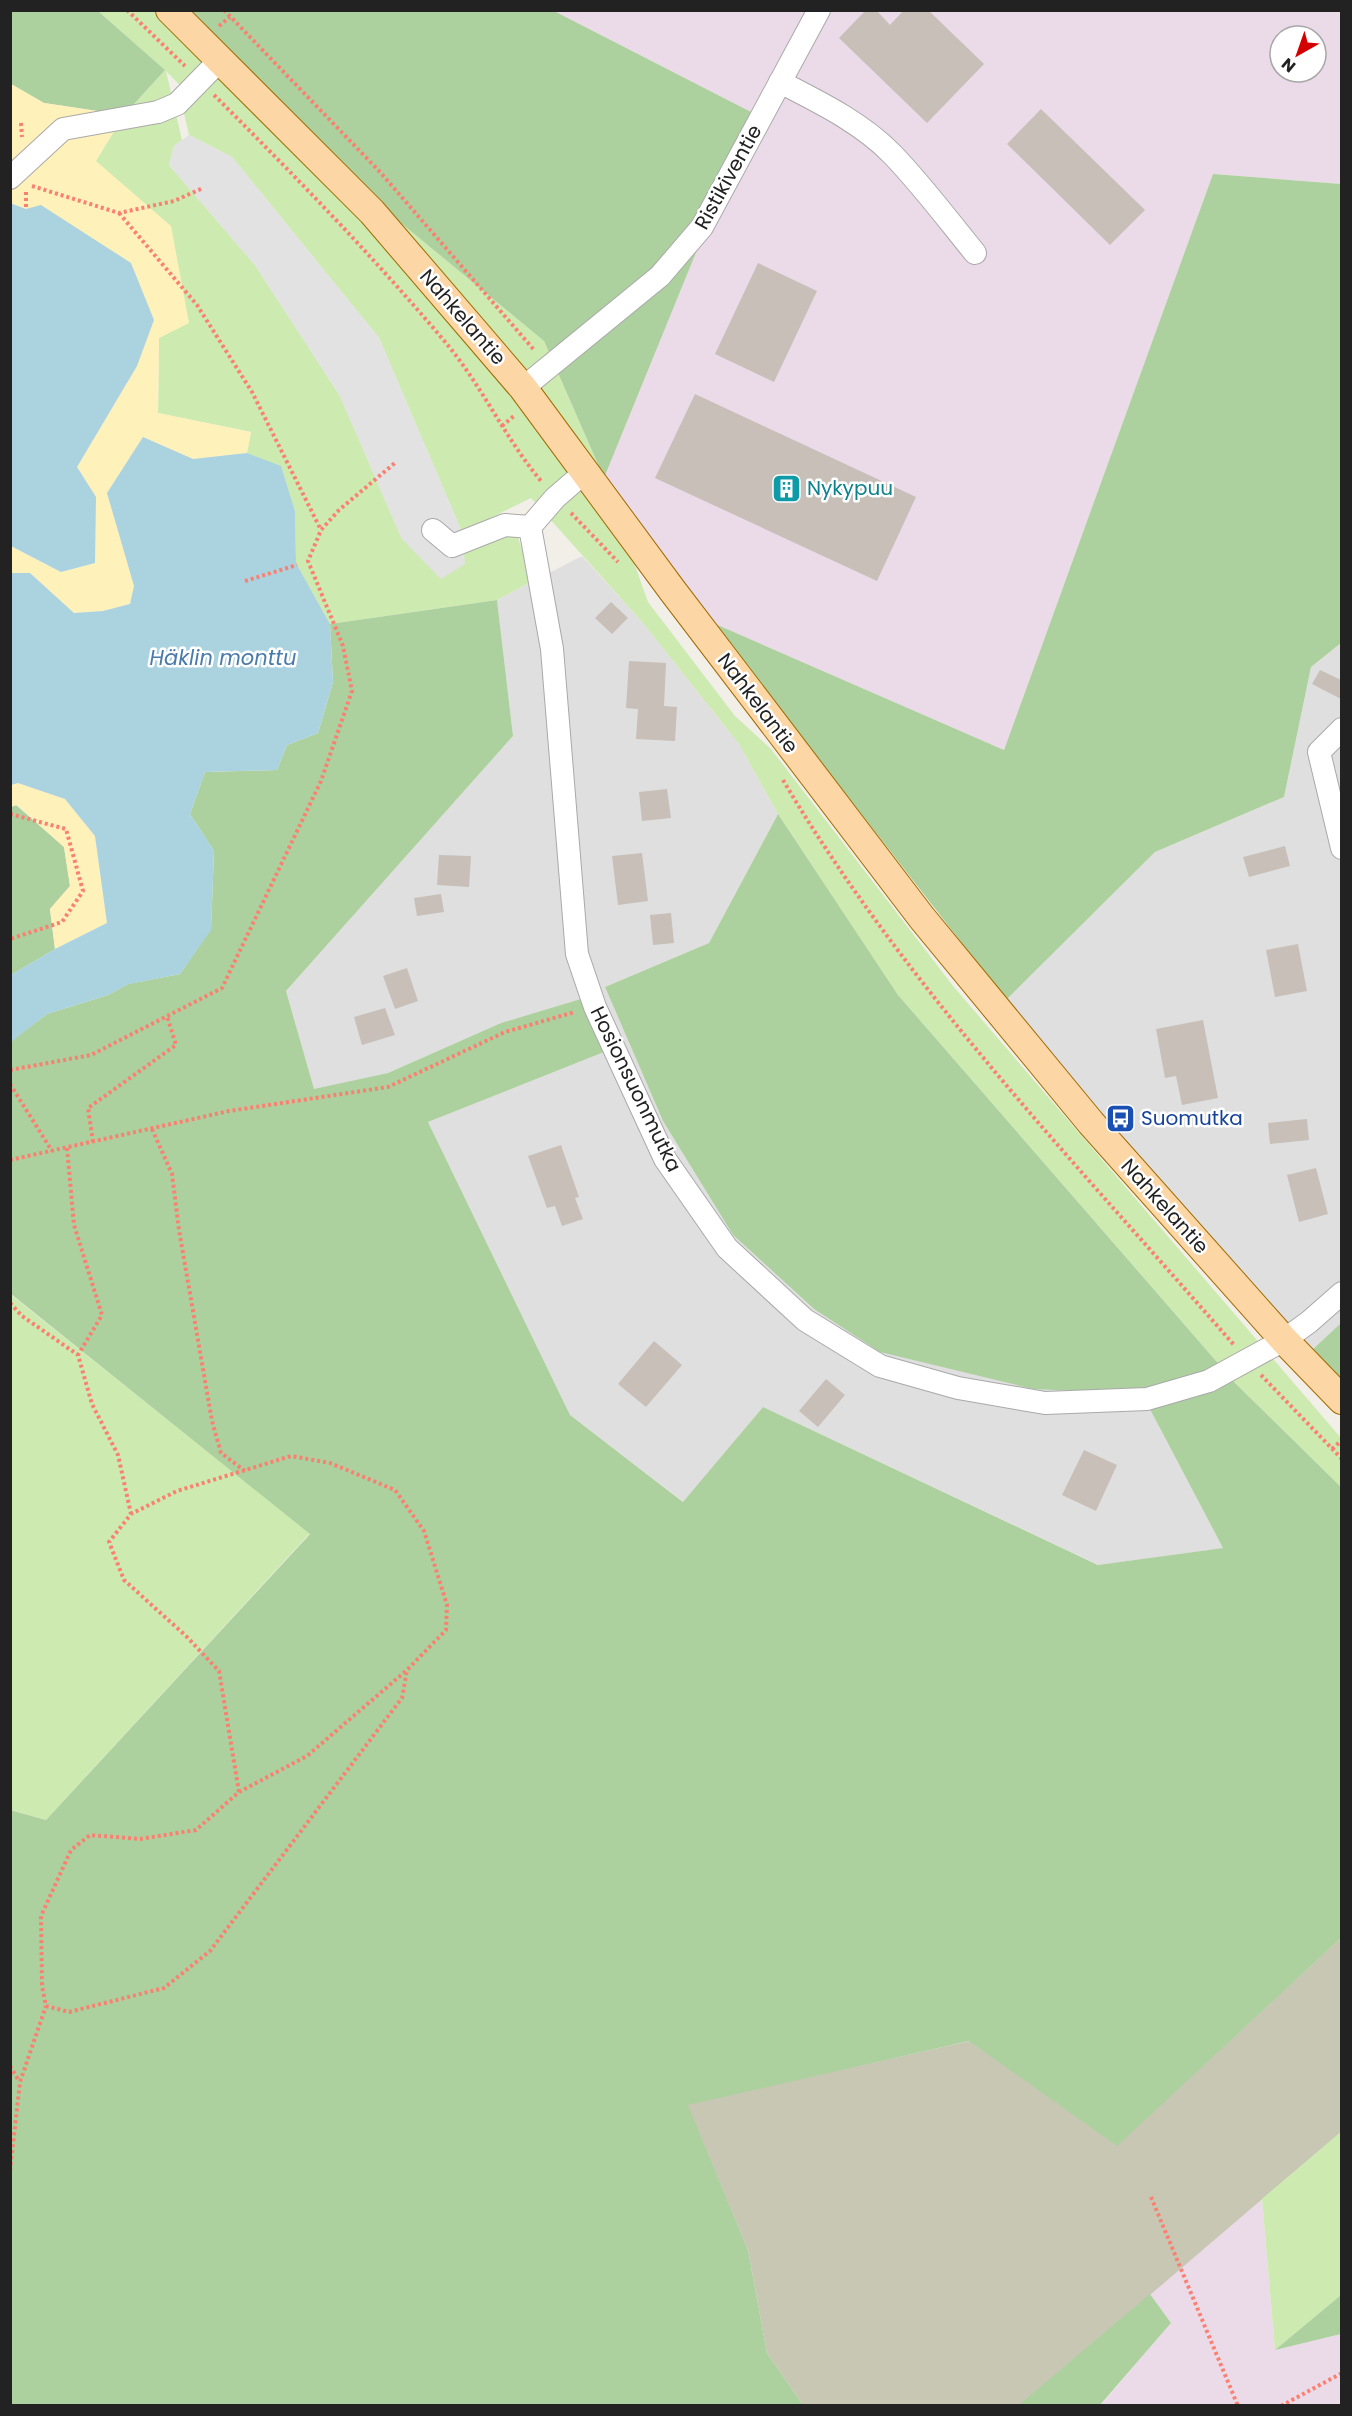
<svg xmlns="http://www.w3.org/2000/svg" width="1352" height="2416" viewBox="0 0 1352 2416" font-family="Poppins,sans-serif">
<style>
.residential{fill:#e0dfdf}
.industrial{fill:#ebdbe8;fill-rule:evenodd}
.construction{fill:#c7c7b4}
.grass{fill:#cdebb0}
.forest{fill:#add19e}
.sand{fill:#fff1ba}
.parking{fill:#e2e2e2}
.water{fill:#aad3df}
.building{fill:#c7bfb8}
.lines{fill:none;stroke-linecap:round;stroke-linejoin:round}
.minor-casing{stroke:#a9a9a9;stroke-width:24}
.major-casing{stroke:#a06b00;stroke-width:30}
.path{stroke:#fa8072;stroke-width:4;stroke-dasharray:3 3;stroke-linecap:butt}
.minor{stroke:#fff;stroke-width:22}
.major{stroke:#fcd6a4;stroke-width:28}
.labels{text-anchor:middle;stroke-width:5;stroke-linejoin:round;paint-order:stroke}
.street-label{font-size:20px;fill:#222;stroke:#fff}
.culture-label{font-size:20px;fill:#0d838f;stroke:#fff;text-anchor:start}
.transit-label{font-size:20px;fill:#164399;stroke:#fff;text-anchor:start}
.water-label{font-size:21px;font-style:italic;fill:#4a7aab;stroke:#fff}
</style>
<rect width="100%" height="100%" fill="#f2efe9"/>
<!-- residential -->
<g class="residential">
<path d="M582,556L643,623L739,744L778,814L709,943L605,987L663,1121L733,1235L814,1309L1142,1394L1223,1548L1099,1565L763,1407L684,1502L570,1415L428,1122L609,1050L584,998L501,1023L388,1073L314,1090L286,991L513,736L497,600Z"/>
<path d="M1341,643V1323L1311,1351L1155,1179L1006,1000L1155,852L1284,797L1311,667Z"/>
</g>
<!-- industrial -->
<g class="industrial">
<path d="M554,11H1341V184L1213,174L1004,750L713,623L604,478L753,113ZM1280,36H1316V72H1280Z"/>
<path d="M1262,2199L1275,2350L1341,2334V2405L1100,2406L1171,2323L1150,2294Z"/>
</g>
<!-- construction -->
<path class="construction" d="M1341,1938V2132L1021,2405H803L767,2353L748,2250L687,2104L970,2041L1117,2145Z"/>
<!-- grass -->
<g class="grass">
<path d="M98,11H192L350,181L544,341L604,478L648,602L735,716L771,749L953,986L1341,1438V1487L1236,1384L898,995L778,814L739,744L643,623L531,498L462,532L379,338L232,157L189,135L183,109L193,99L166,71L182,140L174,146L169,165L255,265L340,396L402,539L463,549L516,532L533,581L497,600L330,624L296,563L295,511L281,467L247,453L251,432L158,413L159,338L96,161L124,115L165,70Z"/>
<path d="M10,1294L310,1533L46,1820L11,1810Z"/>
<path d="M1341,2132V2295L1275,2350L1262,2199Z"/>
</g>
<!-- forest -->
<g class="forest">
<path d="M11,11H98L165,70L124,115L44,103L11,84Z"/>
<path d="M192,11H554L753,113L604,478L544,341L350,181Z"/>
<path d="M1213,174L1341,184V643L1311,667L1284,797L1155,852L1006,1000L713,623L1004,750Z"/>
<path d="M497,600L513,736L286,991L314,1089L388,1073L501,1023L584,998L609,1050L428,1122L570,1415L683,1502L763,1407L1098,1565L1223,1548L1142,1394L1033,1389L880,1352L814,1309L733,1235L663,1121L605,987L709,943L778,814L898,995L1236,1384L1341,1487V1938L1117,2146L969,2041L688,2105L748,2250L767,2353L803,2405H11L10,1810L46,1820L310,1534L11,1294L10,1042L47,1014L108,995L128,984L180,974L211,929L214,851L190,814L205,772L277,770L287,745L318,733L333,682L330,624Z"/>
<path d="M16,805L64,847L70,886L50,909L55,949L11,975L10,807Z"/>
<path d="M1341,1323V1381L1311,1351Z"/>
<path d="M1150,2294L1171,2323L1100,2405H1019Z"/>
<path d="M1341,2295V2334L1275,2350Z"/>
</g>
<!-- sand -->
<g class="sand">
<path d="M11,84L44,103L124,115L96,161L171,226L189,323L159,338L158,413L251,432L247,453L193,459L143,437L107,493L135,586L130,604L103,611L74,613L30,573H11L10,546L61,572L95,563L96,497L77,467L137,366L26,209L11,203Z"/>
<path d="M18,783L65,799L95,836L107,923L55,949L50,909L70,886L64,847L17,805L11,807V785Z"/>
</g>
<!-- parking -->
<path class="parking" d="M189,135L232,157L379,338L462,532L465,564L441,579L402,539L340,396L255,265L169,165L174,146Z"/>
<!-- water -->
<g class="water">
<path d="M10,203L26,209L41,205L131,263L154,320L137,366L77,467L96,497L95,563L61,572L11,546Z"/>
<path d="M143,437L193,459L247,453L281,466L295,511L296,563L330,624L333,682L318,733L287,745L277,770L205,772L190,814L214,851L211,930L180,974L129,984L108,995L47,1014L11,1042V975L55,949L107,923L95,836L65,799L18,783L11,785V573H30L74,613L103,611L130,604L134,586L107,493Z"/>
</g>
<!-- building -->
<g class="building">
<path d="M866,10H876L890,25L904,10H928L984,64L927,123L839,38Z"/>
<path d="M1041,109L1145,210L1110,245L1007,144Z"/>
<path d="M758,263L817,291L774,382L715,354Z"/>
<path d="M695,394L916,497L877,581L655,478Z"/>
<path d="M611,602L628,618L612,634L595,618Z"/>
<path d="M629,661L666,663L664,706L677,707L675,741L636,739L638,709L626,708Z"/>
<path d="M1320,670L1341,680V699L1312,684Z"/>
<path d="M667,789L671,818L642,821L639,792Z"/>
<path d="M1285,846L1290,866L1249,877L1243,857Z"/>
<path d="M642,853L648,901L618,905L612,856Z"/>
<path d="M439,855L471,856L469,887L437,885Z"/>
<path d="M441,894L444,912L417,916L414,898Z"/>
<path d="M671,913L674,943L653,945L650,915Z"/>
<path d="M1298,944L1307,991L1275,997L1266,950Z"/>
<path d="M407,968L418,1001L395,1009L383,976Z"/>
<path d="M385,1008L395,1035L362,1045L354,1017Z"/>
<path d="M1203,1020L1218,1098L1182,1105L1176,1076L1165,1078L1156,1029Z"/>
<path d="M1307,1119L1309,1140L1270,1144L1268,1123Z"/>
<path d="M561,1145L579,1197L575,1198L583,1219L562,1226L555,1206L547,1208L528,1156Z"/>
<path d="M1316,1168L1328,1214L1299,1222L1287,1175Z"/>
<path d="M654,1341L682,1365L646,1407L618,1384Z"/>
<path d="M826,1379L845,1395L818,1427L799,1411Z"/>
<path d="M1084,1450L1117,1465L1096,1511L1062,1495Z"/>
</g>
<g class="lines">
<defs>
<g id="minor">
<path d="M780,82C819,102 862,123 892,154C922,185 948,220 975,253"/>
<path d="M10,178L63,129L158,112L177,104L220,60"/>
<path d="M523,388L660,276L702,227L819,10"/>
<path d="M585,472L555,498L530,527L552,649L577,954L595,1007L665,1159L727,1248L805,1320L880,1366L958,1388L1045,1403L1147,1399L1209,1381L1284,1340L1309,1322L1342,1293"/>
<path d="M433,530L452,546L505,525L530,527"/>
<path d="M1342,729L1319,752L1342,848"/>
</g>
<path id="major" d="M170,10L372,212L523,388L672,590L922,918L1091,1123L1284,1340L1342,1400"/>
</defs>
<!-- minor casing -->
<use href="#minor" class="minor-casing"/>
<!-- major casing -->
<use href="#major" class="major-casing"/>
<!-- path -->
<g class="path">
<path d="M127,10L185,66"/>
<path d="M224,10L380,172L535,351"/>
<path d="M219,26L230,17"/>
<path d="M214,95C294,175 373,256 446,343C482,386 505,438 541,481"/>
<path d="M21,123L22,137"/>
<path d="M32,186L119,213L174,201L203,188"/>
<path d="M26,192V209"/>
<path d="M119,213L197,305L252,392L321,530"/>
<path d="M502,426L514,416"/>
<path d="M571,513L618,562"/>
<path d="M245,581L297,565"/>
<path d="M783,780C905,987 1077,1164 1234,1345"/>
<path d="M10,814L66,829L83,891L62,922L10,939"/>
<path d="M10,1070L91,1055L222,988L321,781L352,691L343,646L308,561L321,530L339,510L396,462"/>
<path d="M10,1084L52,1151"/>
<path d="M152,1129L172,1174L179,1230L212,1421L221,1453L245,1471"/>
<path d="M93,1142L88,1108L176,1045L167,1016"/>
<path d="M67,1148L74,1225L102,1315L78,1355"/>
<path d="M10,1160L229,1111L388,1087L505,1032L575,1012"/>
<path d="M10,1303L22,1316L78,1355L92,1404L118,1455L131,1514"/>
<path d="M1261,1375L1342,1459"/>
<path d="M1332,1449L1342,1440"/>
<path d="M239,1792L219,1671L186,1636L124,1580L109,1542L131,1514L177,1491L291,1456L330,1463L395,1490L424,1531L447,1605L446,1630L407,1670L307,1756L239,1792L196,1830L140,1839L90,1835L71,1850L41,1916L42,1986L46,2006L69,2012L164,1988L210,1951L402,1698L407,1670"/>
<path d="M10,2066L19,2081"/>
<path d="M10,2171L20,2082L46,2006"/>
<path d="M1151,2197L1238,2406"/>
<path d="M1281,2406L1342,2373"/>
</g>
<!-- minor -->
<use href="#minor" class="minor"/>
<!-- major -->
<use href="#major" class="major"/>
</g>
<!-- icons -->
<defs>
<symbol id="building-square" viewBox="-11 -11 22 22"><rect x="-9" y="-9" width="18" height="18" rx="4" fill="#0f9aa8" stroke="#fff"/><path d="M-4-6H4V6H1V3H-1V6H-4ZM-2.5-4.3h1.7v1.8h-1.7ZM.8-4.3h1.7v1.8H.8ZM-2.5-1h1.7V.8h-1.7ZM.8-1h1.7V.8H.8Z" fill="#fff"/></symbol>
<symbol id="bus-square" viewBox="-11 -11 22 22"><rect x="-9" y="-9" width="18" height="18" rx="4" fill="#1a4fb4" stroke="#fff"/><path d="M-5-6H5V4H4V6H2V4H-2V6H-4V4H-5ZM-3.5-4V0h7V-4ZM-3.5 1.2v1.5H-2V1.2ZM2 1.2v1.5H3.5V1.2Z" fill="#fff"/></symbol>
</defs>
<g fill-rule="evenodd">
<use href="#building-square" x="770" y="472" width="33" height="33"/>
<use href="#bus-square" x="1104" y="1102" width="33" height="33"/>
</g>
<g class="labels">
<!-- street labels -->
<g class="street-label">
<text transform="translate(728 177) rotate(-61)" y="7">Ristikiventie</text>
<text transform="translate(463 317) rotate(49)" y="7">Nahkelantie</text>
<text transform="translate(758 703) rotate(53)" y="7">Nahkelantie</text>
<text transform="translate(636 1089) rotate(64)" y="7">Hosionsuonmutka</text>
<text transform="translate(1165 1206) rotate(48)" y="7">Nahkelantie</text>
</g>
<!-- culture labels -->
<g class="culture-label">
<text x="807" y="495">Nykypuu</text>
</g>
<!-- transit labels -->
<g class="transit-label">
<text x="1141" y="1125">Suomutka</text>
</g>
<!-- water labels -->
<g class="water-label">
<text x="223" y="665">Häklin monttu</text>
</g>
</g>
<!-- border -->
<rect width="1352" height="2416" fill="none" stroke="#222222" stroke-width="24"/>
<!-- north arrow -->
<g transform="translate(1298 54) rotate(220)"><circle r="28" fill="#ffffff" stroke="#a7a7a7" stroke-width="1.5"/>
<path d="M0-4.5L10 22L0 15L-10 22Z" fill="#d40000"/>
<text y="-9" font-size="16" font-weight="bold" text-anchor="middle" fill="#222222">N</text>
</g>
</svg>
